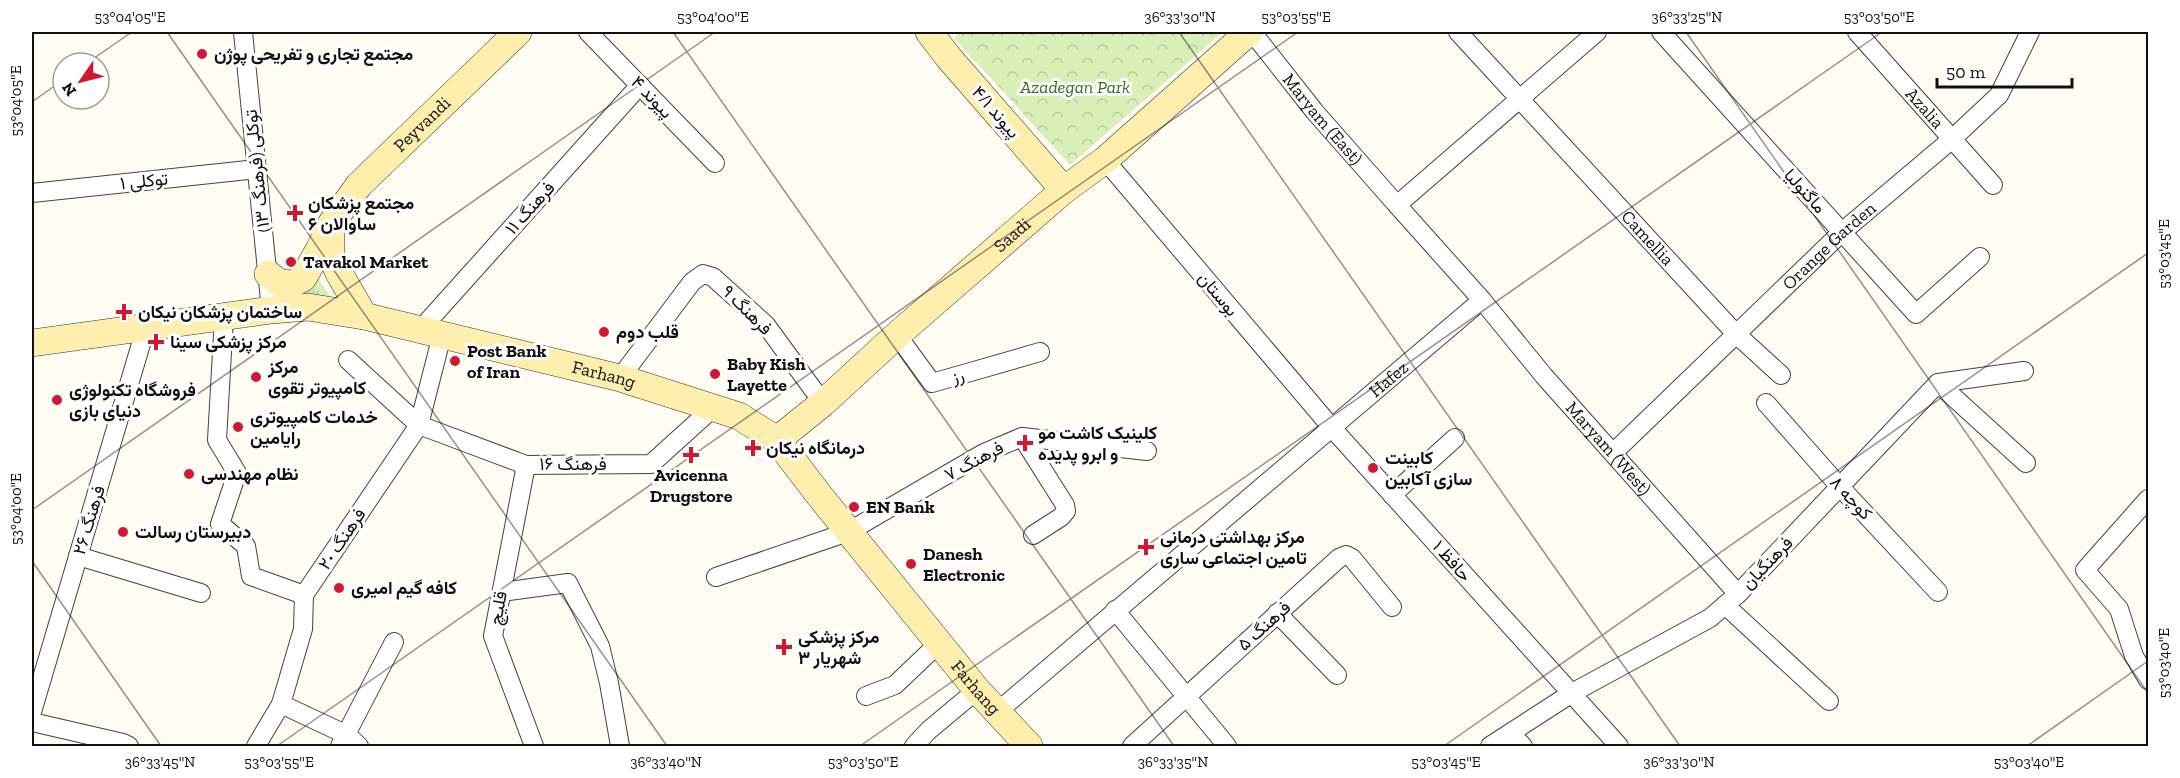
<svg xmlns="http://www.w3.org/2000/svg" width="2180" height="778" viewBox="0 0 2180 778" font-family="'Zilla Slab',Vazirmatn,serif">
<style>
.grass{fill:url(#grass-tufts)}
.park{fill:url(#park-crowns)}
.lines{fill:none;stroke-linecap:round;stroke-linejoin:round}
.street-casing{stroke:#434343;stroke-width:20}
.secondary-casing{stroke:#323232;stroke-width:28}
.street{stroke:#fff;stroke-width:18}
.secondary{stroke:#ffefaf;stroke-width:27}
.ticks{fill:none;stroke:#101010;stroke-width:1.5;stroke-opacity:0.45}
.poi-dot{fill:#d21730;stroke:#fff;stroke-width:2}
.labels{text-anchor:middle;stroke-width:6;stroke-linejoin:round;paint-order:stroke}
.poi-label{font-size:18px;font-weight:bold;fill:#101010;stroke:#fff;text-anchor:start}
.park-label{font-size:18px;font-style:italic;fill:#327117;stroke:#fff}
.street-label{font-size:18px;fill:#101010;stroke:#fff}
.neatline{fill:none;stroke:#101010;stroke-width:2}
.ticks-label{font-size:15px;text-anchor:middle;fill:#101010}
</style>
<defs>
<pattern id="grass-tufts" width="24" height="20" patternUnits="userSpaceOnUse" patternTransform="scale(1.5)"><rect width="24" height="20" fill="#d9efb8"/><path d="M3 7l-1-3M5 7V3M7 7l1-3M15 17l-1-3M17 17v-4M19 17l1-3" fill="none" stroke="#b9cc9d"/></pattern>
<pattern id="park-crowns" width="20" height="18" patternUnits="userSpaceOnUse" patternTransform="scale(1.5)"><rect width="20" height="18" fill="#d9efb8"/><path d="M2 6a3 3 0 1 1 6 0M12 15a3 3 0 1 1 6 0" fill="none" stroke="#b9cc9d"/></pattern>
</defs>
<rect width="100%" height="100%" fill="#fffcf4"/>
<!-- grass -->
<path class="grass" d="M316,269L320,281L333,301L279,289Z"/>
<!-- park -->
<path class="park" d="M960,32H1223L1070,165L954,38Z"/>
<g class="lines">
<defs>
<g id="street">
<path d="M243,32L271,310"/>
<path d="M588,32L715,163"/>
<path id="s1" d="M1252,32L1315,112L1397,205"/>
<path id="s2" d="M1458,32L1736,334L1781,375"/>
<path d="M1661,32L1916,314L1980,257"/>
<path id="s3" d="M1857,32L1993,185"/>
<path d="M1105,160L1332,428L1619,746"/>
<path d="M32,193L257,169"/>
<path id="s4" d="M1482,300L1544,376L1738,594"/>
<path d="M224,317L217,440L237,473L220,524L246,546L251,576L304,595"/>
<path d="M420,330L640,85"/>
<path d="M897,335L932,383L1040,352"/>
<path d="M348,360L419,425L526,465L651,464L713,408"/>
<path d="M620,378L692,282L703,274L713,277L766,325L823,403"/>
<path d="M1938,383L2026,463"/>
<path d="M1766,403L1840,487L1938,592"/>
<path d="M1022,437L1065,505L1066,511L1061,517L1033,535"/>
<path id="s5" d="M1614,452L1842,232L1951,140L1999,95L2030,32"/>
<path d="M526,465L493,636L534,746"/>
<path d="M1392,495L1455,438"/>
<path d="M2148,499L2085,570L2119,609L2134,656L2148,680"/>
<path d="M78,556L201,593"/>
<path d="M716,577L848,532L984,453L1022,437L1147,451"/>
<path d="M502,592L568,583L600,646L609,683L620,746"/>
<path d="M1725,605L1829,701"/>
<path d="M1115,610L1227,746"/>
<path d="M1277,613L1337,675"/>
<path d="M866,696L895,685L939,643"/>
<path d="M281,704L347,735L359,746"/>
<path d="M32,712L146,327"/>
<path id="s6" d="M997,712L1482,300L1397,205L1597,32"/>
<path d="M32,722L123,743L129,746"/>
<path d="M1510,733L1523,746"/>
<path d="M256,746L281,704L303,629L304,595L419,425L442,335"/>
<path d="M340,746L394,642"/>
<path d="M914,746L929,730L977,690"/>
<path d="M1132,746L1339,558L1346,555L1352,558L1392,607"/>
<path d="M1490,746L1572,693L1710,618L1738,594L1938,383L2024,371"/>
</g>
<g id="secondary">
<path d="M929,32L949,58L1064,190"/>
<path d="M331,228V255L339,273L364,316"/>
<path id="s7" d="M268,274L280,283L292,284L303,278L319,250L331,224L359,185L518,32"/>
<path id="s8" d="M32,343L271,310L308,307L364,316L620,378L739,416L777,440L819,495L977,690L1029,746"/>
<path id="s9" d="M777,440L823,403L897,335L1064,190L1105,160L1249,32"/>
</g>
</defs>
<!-- street casing -->
<use href="#street" class="street-casing"/>
<!-- secondary casing -->
<use href="#secondary" class="secondary-casing"/>
<!-- street -->
<use href="#street" class="street"/>
<!-- secondary -->
<use href="#secondary" class="secondary"/>
</g>
<!-- ticks -->
<path class="ticks" d="M167,32L667,746M673,32L1174,746M1179,32L1680,746M1686,32L2148,693M87,63L132,32M32,102L63,80M32,510L715,32M32,561L161,746M277,746L1298,32M860,746L1882,32M1444,746L2148,253M2027,746L2148,661"/>
<!-- markers -->
<g class="poi-dot">
<circle cx="202" cy="54" r="6"/>
<path d="M292 204h6v6h6v6h-6v6h-6v-6h-6v-6h6z"/>
<circle cx="291" cy="262" r="6"/>
<path d="M121 303h6v6h6v6h-6v6h-6v-6h-6v-6h6z"/>
<circle cx="604" cy="332" r="6"/>
<path d="M153 333h6v6h6v6h-6v6h-6v-6h-6v-6h6z"/>
<circle cx="455" cy="361" r="6"/>
<circle cx="715" cy="374" r="6"/>
<circle cx="256" cy="377" r="6"/>
<circle cx="57" cy="400" r="6"/>
<circle cx="238" cy="427" r="6"/>
<path d="M1022 434h6v6h6v6h-6v6h-6v-6h-6v-6h6z"/>
<path d="M750 439h6v6h6v6h-6v6h-6v-6h-6v-6h6z"/>
<path d="M688 446h6v6h6v6h-6v6h-6v-6h-6v-6h6z"/>
<circle cx="1373" cy="468" r="6"/>
<circle cx="189" cy="474" r="6"/>
<circle cx="854" cy="507" r="6"/>
<circle cx="123" cy="532" r="6"/>
<path d="M1143 538h6v6h6v6h-6v6h-6v-6h-6v-6h6z"/>
<circle cx="911" cy="564" r="6"/>
<circle cx="339" cy="588" r="6"/>
<path d="M781 638h6v6h6v6h-6v6h-6v-6h-6v-6h6z"/>
</g>
<g class="labels">
<!-- poi labels -->
<g class="poi-label">
<text x="214" y="60">مجتمع تجاری و تفریحی پوژن</text>
<text x="308" y="209">مجتمع پزشکان<tspan x="308" dy="21">ساوالان ۶</tspan></text>
<text x="303" y="268">Tavakol Market</text>
<text x="138" y="318">ساختمان پزشکان نیکان</text>
<text x="616" y="338">قلب دوم</text>
<text x="170" y="348">مرکز پزشکی سینا</text>
<text x="467" y="357">Post Bank<tspan x="467" dy="21">of Iran</tspan></text>
<text x="727" y="370">Baby Kish<tspan x="727" dy="21">Layette</tspan></text>
<text x="268" y="373">مرکز<tspan x="268" dy="21">کامپیوتر تقوی</tspan></text>
<text x="69" y="396">فروشگاه تکنولوژی<tspan x="69" dy="21">دنیای بازی</tspan></text>
<text x="250" y="423">خدمات کامپیوتری<tspan x="250" dy="21">رایامین</tspan></text>
<text x="1038" y="439">کلینیک کاشت مو<tspan x="1038" dy="21">و ابرو پدیده</tspan></text>
<text x="766" y="454">درمانگاه نیکان</text>
<text x="1385" y="464">کابینت<tspan x="1385" dy="21">سازی آکابین</tspan></text>
<text x="201" y="480">نظام مهندسی</text>
<text x="691" y="481" text-anchor="middle">Avicenna<tspan x="691" dy="21">Drugstore</tspan></text>
<text x="866" y="513">EN Bank</text>
<text x="135" y="538">دبیرستان رسالت</text>
<text x="1160" y="543">مرکز بهداشتی درمانی<tspan x="1160" dy="21">تامین اجتماعی ساری</tspan></text>
<text x="923" y="560">Danesh<tspan x="923" dy="21">Electronic</tspan></text>
<text x="351" y="594">کافه گیم امیری</text>
<text x="798" y="643">مرکز پزشکی<tspan x="798" dy="21">شهریار ۳</tspan></text>
</g>
<!-- park labels -->
<g class="park-label">
<text x="1075" y="93">Azadegan Park</text>
</g>
<!-- street labels -->
<g class="street-label">
<text transform="translate(652 97) rotate(46)" y="6">پیوند ۴</text>
<text dy="6" stroke="none"><textPath href="#s3" startOffset="102">Azalia</textPath></text>
<text transform="translate(996 112) rotate(49)" y="6">پیوند ۴/۱</text>
<text dy="6" stroke="none"><textPath href="#s1" startOffset="112">Maryam (East)</textPath></text>
<text dy="6" stroke="none"><textPath href="#s7" startOffset="236">Peyvandi</textPath></text>
<text transform="translate(257 171) rotate(-96)" y="6">توکلی (فرهنگ ۱۳)</text>
<text transform="translate(144 181) rotate(-6)" y="6">توکلی ۱</text>
<text transform="translate(1805 191) rotate(48)" y="6">ماگنولیا</text>
<text transform="translate(530 208) rotate(-48)" y="6">فرهنگ ۱۱</text>
<text dy="6" stroke="none"><textPath href="#s9" startOffset="312">Saadi</textPath></text>
<text dy="6" stroke="none"><textPath href="#s2" startOffset="280">Camellia</textPath></text>
<text dy="6" stroke="none"><textPath href="#s5" startOffset="298">Orange Garden</textPath></text>
<text transform="translate(1218 294) rotate(50)" y="6">بوستان</text>
<text transform="translate(747 310) rotate(45)" y="6">فرهنگ ۹</text>
<text dy="6" stroke="none"><textPath href="#s8" startOffset="582">Farhang</textPath></text>
<text transform="translate(958 376) rotate(-16)" y="6">رز</text>
<text dy="6" stroke="none"><textPath href="#s6" startOffset="514">Hafez</textPath></text>
<text dy="6" stroke="none"><textPath href="#s4" startOffset="195">Maryam (West)</textPath></text>
<text transform="translate(974 461) rotate(-28)" y="6">فرهنگ ۷</text>
<text x="573" y="470">فرهنگ ۱۶</text>
<text transform="translate(1851 498) rotate(47)" y="6">کوچه ۸</text>
<text transform="translate(89 520) rotate(-73)" y="6">فرهنگ ۲۶</text>
<text transform="translate(342 539) rotate(-56)" y="6">فرهنگ ٢٠</text>
<text transform="translate(1452 561) rotate(48)" y="6">حافظ ۱</text>
<text transform="translate(1767 563) rotate(-46)" y="6">فرهنگیان</text>
<text transform="translate(498 608) rotate(-79)" y="6">قلیچ</text>
<text transform="translate(1264 626) rotate(-42)" y="6">فرهنگ ۵</text>
<text dy="6" stroke="none"><textPath href="#s8" startOffset="1086">Farhang</textPath></text>
</g>
</g>
<!-- border -->
<rect width="2180" height="778" fill="none" stroke="#ffffff" stroke-width="66"/>
<!-- north arrow -->
<g transform="translate(81 81) rotate(235)"><circle r="28" fill="#ffffff" stroke="#9f9f9f" stroke-width="1.5"/>
<path d="M0-4.5L10 22L0 15L-10 22Z" fill="#d21730"/>
<text y="-9" font-size="16" font-weight="bold" text-anchor="middle" fill="#101010">N</text>
</g>
<!-- scale -->
<path d="M1937 78v9h135v-9" fill="none" stroke="#101010" stroke-width="3"/>
<text x="1946" y="78" font-size="18" fill="#101010" stroke="#ffffff" stroke-width="4.5" paint-order="stroke">50 m</text>
<rect x="33" y="33" width="2114" height="712" class="neatline"/>
<g class="ticks-label">
<text x="130" y="22">53°04'05"E</text>
<text x="713" y="22">53°04'00"E</text>
<text x="1180" y="22">36°33'30"N</text>
<text x="1296" y="22">53°03'55"E</text>
<text x="1687" y="22">36°33'25"N</text>
<text x="1879" y="22">53°03'50"E</text>
<text transform="translate(16 101) rotate(-90)" y="5">53°04'05"E</text>
<text transform="translate(2164 254) rotate(-90)" y="5">53°03'45"E</text>
<text transform="translate(16 509) rotate(-90)" y="5">53°04'00"E</text>
<text transform="translate(2164 663) rotate(-90)" y="5">53°03'40"E</text>
<text x="160" y="767">36°33'45"N</text>
<text x="279" y="767">53°03'55"E</text>
<text x="666" y="767">36°33'40"N</text>
<text x="863" y="767">53°03'50"E</text>
<text x="1173" y="767">36°33'35"N</text>
<text x="1446" y="767">53°03'45"E</text>
<text x="1679" y="767">36°33'30"N</text>
<text x="2029" y="767">53°03'40"E</text>
</g>
</svg>
